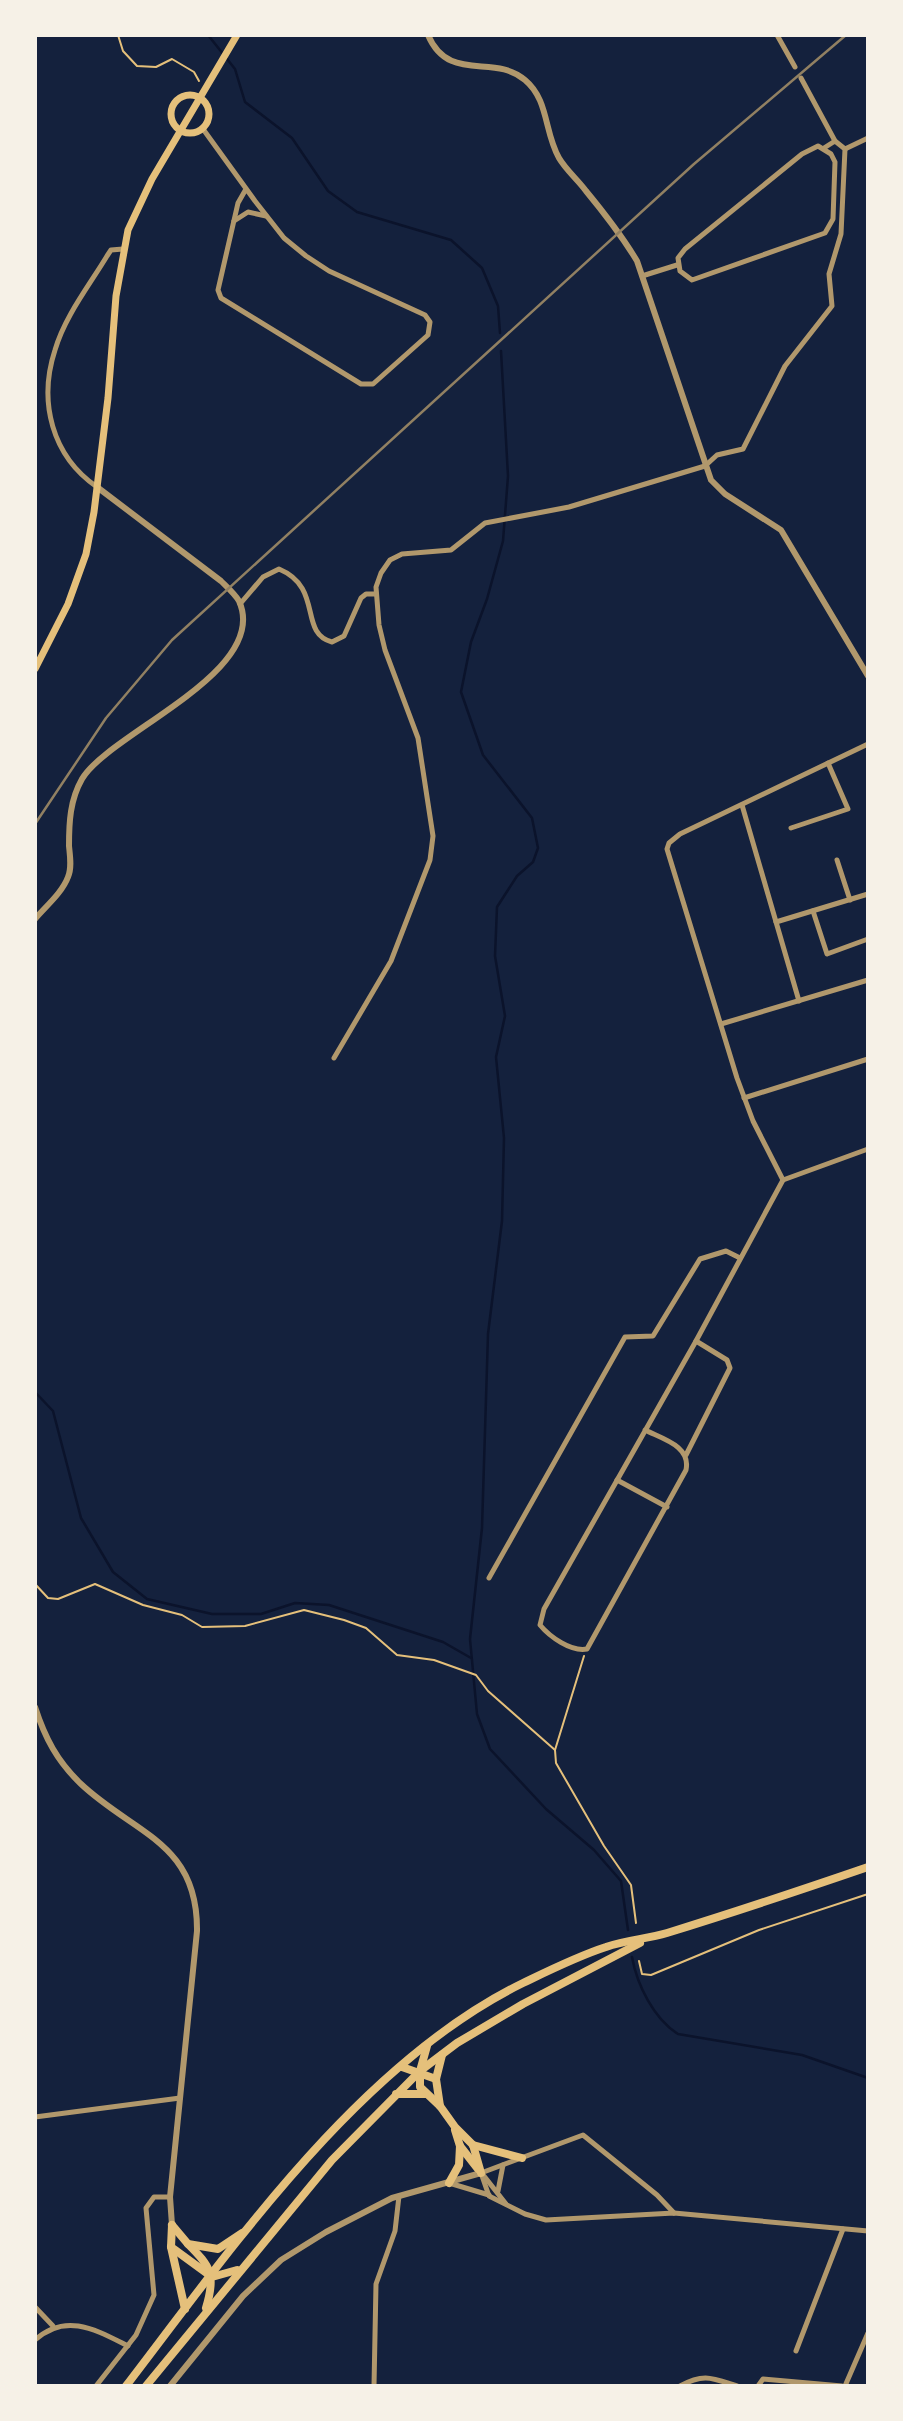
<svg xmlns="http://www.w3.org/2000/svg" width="903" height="2421" viewBox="0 0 903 2421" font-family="Barlow,sans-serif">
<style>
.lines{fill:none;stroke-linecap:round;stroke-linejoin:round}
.stream{stroke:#0b132b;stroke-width:2.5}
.path{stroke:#e5c07b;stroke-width:2}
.minor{stroke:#b1986c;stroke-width:5}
.tertiary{stroke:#b1986c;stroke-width:6}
.secondary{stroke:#e5c07b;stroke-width:7}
.primary{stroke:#e5c07b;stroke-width:8}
.rail{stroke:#918062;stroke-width:2.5}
</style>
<rect width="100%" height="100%" fill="#14213d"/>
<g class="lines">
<!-- stream -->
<g class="stream">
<path d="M208,35L235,69L245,102L292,138L328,191L357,212L451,240L482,268L498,306L500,333"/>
<path d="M501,351L508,476L503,541L487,599L471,642L461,692L483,755L532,818L538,848L533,862L517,876L497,907L495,956L505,1016L496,1057L504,1138L502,1221L488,1334L482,1528L470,1639L477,1714L490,1749L546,1809L594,1850L621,1881L628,1930"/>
<path d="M35,1392L53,1411L81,1518L113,1572L147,1599L212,1614H261L295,1603L329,1605L443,1642L471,1658"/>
<path d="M632,1957C637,1985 654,2019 678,2034L802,2055L868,2078"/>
</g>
<!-- path -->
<g class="path">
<path d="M118,35L123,51L137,66L156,67L172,59L194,72L199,81"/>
<path d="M35,1584L48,1598L58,1599L95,1584L143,1605L182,1615L202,1627L245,1626L304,1610L344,1620L366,1628L397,1655L434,1660L476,1675L488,1691L555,1750"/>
<path d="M584,1656L555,1750L556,1763L604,1846L631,1885L636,1923"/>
<path d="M639,1961L642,1974L651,1975L759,1930L868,1894"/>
</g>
<!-- minor -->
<g class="minor">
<path d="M777,35L795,67"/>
<path d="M801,78L835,141"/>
<path d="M203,129L255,201L284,238L306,256L329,271L425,315L430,322L428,335L373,384H361L221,298L218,290L238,203L246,189"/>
<path d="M818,146L831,154L835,162L833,219L825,233L692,280L680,271L678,258L685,249L802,154Z"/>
<path d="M845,149L868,138"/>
<path d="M234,221L248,212L266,216"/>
<path d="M642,276L677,265"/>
<path d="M97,487C52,456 38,402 55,350C65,316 89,286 107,256L111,250L123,249"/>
<path d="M240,604L263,577L279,569C324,588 298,633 332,642L344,636L361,598L366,594H376"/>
<path d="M742,805L799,1001"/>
<path d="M791,828L848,809L828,763"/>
<path d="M837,860L850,900"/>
<path d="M813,911L827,954L868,939"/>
<path d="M776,922L868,894"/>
<path d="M721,1024L868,980"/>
<path d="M334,1058L391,961L430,860L433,836L418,738L385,650L379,625L376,587L381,573L390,560L402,554L451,550L485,523L569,507L705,466L717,455L743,449L785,366L832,306L829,274L841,234L845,149L835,141L824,148"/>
<path d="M744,1098L868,1059"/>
<path d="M783,1180L753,1121L737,1078L667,849L669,843L680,834L868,744"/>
<path d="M696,1341L783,1180L868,1149"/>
<path d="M645,1430C663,1439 691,1446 686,1470L587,1649C571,1652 550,1637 540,1625L544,1609L696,1341L727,1360L730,1368L686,1455"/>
<path d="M617,1480L667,1507"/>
<path d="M489,1578L625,1337L653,1336L700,1259L726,1251L740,1258"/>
<path d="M35,2117L180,2098"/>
<path d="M481,2173L489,2196L525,2214L546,2220L674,2213L868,2231"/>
<path d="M481,2173L583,2135L657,2195L674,2213"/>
<path d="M484,2176L506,2204"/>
<path d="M449,2183L489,2195"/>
<path d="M498,2191L503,2165"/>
<path d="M35,2307L53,2326"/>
<path d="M35,2340C66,2312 96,2330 128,2346"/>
<path d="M796,2351L843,2229"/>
<path d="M96,2386L136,2335L154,2295L146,2208L154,2197H170"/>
<path d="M374,2386L376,2284L395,2231L399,2196"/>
<path d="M680,2386C704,2373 712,2378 737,2386"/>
<path d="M758,2386L763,2379L842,2386"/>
<path d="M845,2386L868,2333"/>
</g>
<!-- tertiary -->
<g class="tertiary">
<path d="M428,35C449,84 494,53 525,80C549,100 544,132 559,158C566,170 578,180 586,191C605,214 622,236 637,261L711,480L725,494L781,530L868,676"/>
<path d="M35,919C46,906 62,893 68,877C72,868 70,856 69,846C69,822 70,800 82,779C109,733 271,672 239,601C235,594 227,587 221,581L97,487"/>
<path d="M35,1707C45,1738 57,1761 81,1784C134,1834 198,1842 197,1931L170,2197L172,2225"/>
<path d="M170,2386L243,2296L281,2260L326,2232L392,2198L481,2173"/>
</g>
<!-- secondary -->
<g class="secondary">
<circle cx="190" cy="114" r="19"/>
<path d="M35,669L68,604L86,554L94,512L108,398L116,296L128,230L152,179L237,35"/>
</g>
<!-- primary -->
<g class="primary">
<path d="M427,2046L420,2071V2087L440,2106L455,2127L473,2145L481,2173"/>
<path d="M402,2067L436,2079"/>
<path d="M396,2094H425"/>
<path d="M440,2106L436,2079L442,2055"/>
<path d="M455,2130L460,2146L478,2169"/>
<path d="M473,2145L522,2158"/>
<path d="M449,2183L459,2165L460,2146"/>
<path d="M172,2225L171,2247L212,2277L237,2270"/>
<path d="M172,2225L188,2244L218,2249L242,2233"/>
<path d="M188,2244C211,2267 216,2275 206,2308"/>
<path d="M171,2247L185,2309"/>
<path d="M126,2386C234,2245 361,2062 523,1983C550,1970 578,1956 606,1947C625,1940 647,1939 667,1933C735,1912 801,1890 868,1867"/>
<path d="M146,2386L332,2160L420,2071L457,2043L523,2004L640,1943"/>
</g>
<!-- rail -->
<path class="rail" d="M35,824L106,718L172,640L694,164L846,35"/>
</g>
<!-- border -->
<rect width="903" height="2421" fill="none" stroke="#f6f1e7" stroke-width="74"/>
</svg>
